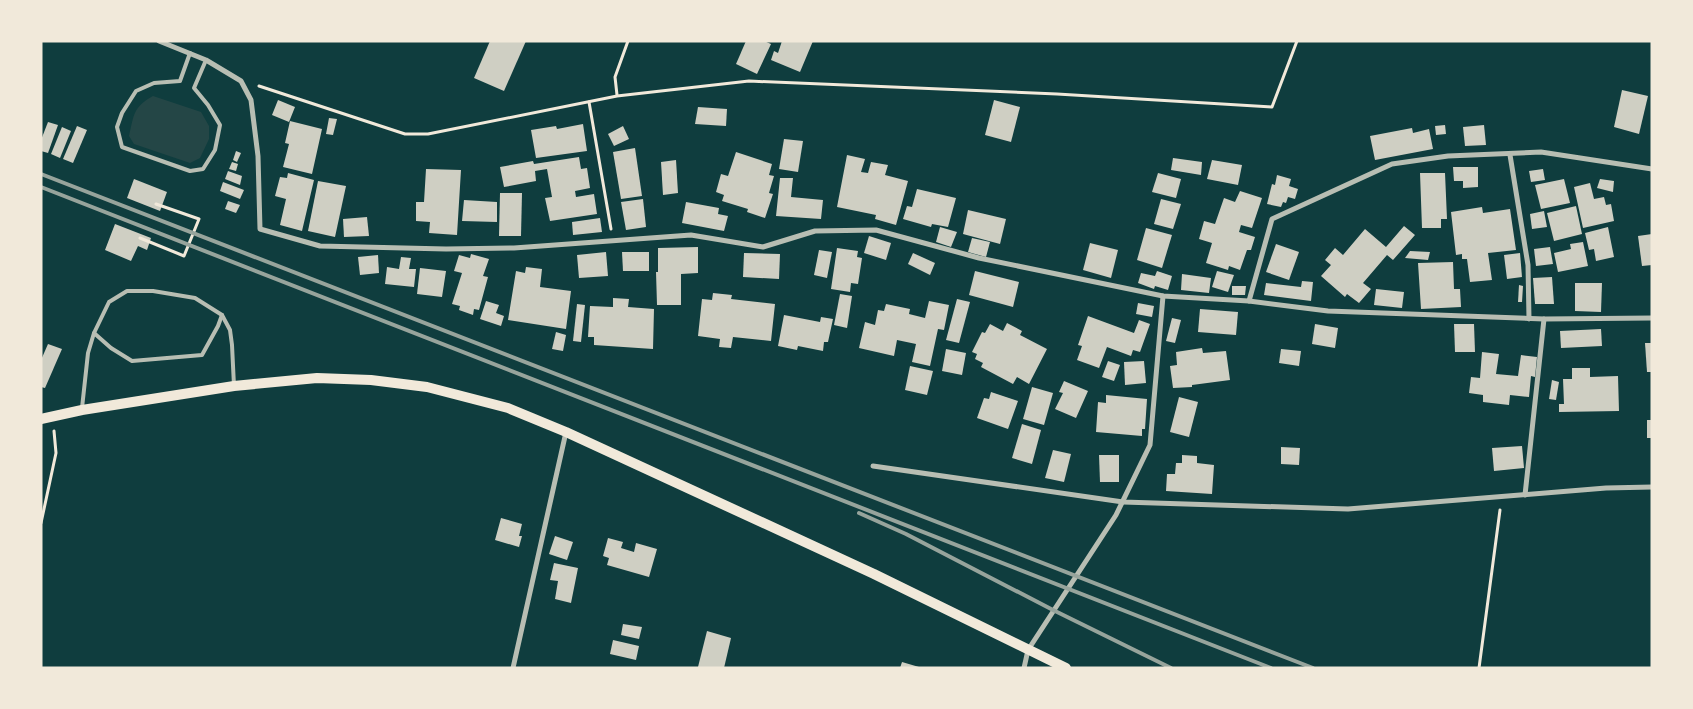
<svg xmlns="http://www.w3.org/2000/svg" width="1693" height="709" viewBox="0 0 1693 709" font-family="'DejaVu Sans',sans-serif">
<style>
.green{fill:#244646}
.building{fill:#cfcfc3}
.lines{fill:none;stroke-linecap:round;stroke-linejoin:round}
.path{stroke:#f1e9da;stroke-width:3}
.service{stroke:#b8beb3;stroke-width:4}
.minor{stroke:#b8beb3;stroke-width:5}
.secondary{stroke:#f1e9da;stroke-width:10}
.rail{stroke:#97a49c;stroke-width:4}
</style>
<rect width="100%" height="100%" fill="#0f3d3e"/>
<!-- green -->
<path class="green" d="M153,96L201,112L209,126V139L200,158L190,163L134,144L129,136C134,115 133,107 153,96Z"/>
<!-- building -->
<g class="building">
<path d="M490,41H526L504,91L474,78Z"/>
<path d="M746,41H764L771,44L757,74L736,64Z"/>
<path d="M782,41H813L800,72L771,60L774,51L778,53Z"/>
<path d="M1622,90L1648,96L1639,134L1614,127Z"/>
<path d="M278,100L295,107L289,122L272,115Z"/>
<path d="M994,100L1020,107L1011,142L985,135Z"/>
<path d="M698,107L727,109L726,126L695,124Z"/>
<path d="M329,118L337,119L333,135L326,134Z"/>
<path d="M290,121L322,129L312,174L283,167L289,144L285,143Z"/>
<path d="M48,122L58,125L48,153L41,151V140Z"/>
<path d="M583,124L587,151L536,158L531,130L556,126L557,129Z"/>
<path d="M1445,125L1446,134L1436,135L1435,126Z"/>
<path d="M1484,125L1486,145L1465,146L1463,127Z"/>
<path d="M77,126L87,130L73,163L63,159Z"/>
<path d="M623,126L629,139L614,146L608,134Z"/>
<path d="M62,127L71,131L60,158L51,154Z"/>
<path d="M1412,128L1413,133L1429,129L1433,149L1375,160L1370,136Z"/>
<path d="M784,139L803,141L798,172L779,169Z"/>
<path d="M635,148L642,196L621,199L613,152Z"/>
<path d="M236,151L241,153L237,162L233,160Z"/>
<path d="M736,152L772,164L769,175L774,176L769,193L773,194L765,218L747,212L748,209L722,201L724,195L716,192L721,174L728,176Z"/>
<path d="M847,155L865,159L861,172L868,173L871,162L888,165L885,175L908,181L896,225L875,219L876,215L837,207Z"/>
<path d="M579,157L581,169L587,168L590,188L575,191L576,197L594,194L597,214L550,221L545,198L552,197L547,169L535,171L536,181L504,187L500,167L533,161L534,164Z"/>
<path d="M1173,158L1202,162L1201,175L1171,170Z"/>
<path d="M676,160L678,193L663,195L661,162Z"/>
<path d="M1212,160L1242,165L1238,185L1207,179Z"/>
<path d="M232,162L238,164L236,171L229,169Z"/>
<path d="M1453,167H1478V187L1463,188V181H1454Z"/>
<path d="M426,169L461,170L457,235L429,233L430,222L416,221V202H424Z"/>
<path d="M1543,169L1545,180L1531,182L1529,171Z"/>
<path d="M228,171L242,176L240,185L225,179Z"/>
<path d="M288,173L314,180L302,231L280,225L286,199L275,196L280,177L287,178Z"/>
<path d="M1158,173L1181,179L1176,198L1152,192Z"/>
<path d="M1420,173H1445L1447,219H1441V228H1422Z"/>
<path d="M1277,175L1291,179L1289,186L1298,189L1295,199L1288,197L1286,203L1283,202L1281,207L1267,204L1272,184L1275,185Z"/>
<path d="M780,178H793L791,197L823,200L821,219L776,216Z"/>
<path d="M134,179L167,192L160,211L127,198Z"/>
<path d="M1564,179L1570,203L1541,209L1535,185Z"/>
<path d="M1600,179L1614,181L1613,192L1597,188Z"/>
<path d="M318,181L346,186L335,237L308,231Z"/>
<path d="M223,182L244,190L240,199L220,191Z"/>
<path d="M1590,183L1594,199L1604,197L1606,205L1611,204L1614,221L1583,228L1574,187Z"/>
<path d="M917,189L956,198L948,227L932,224L931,227L903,219L907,206L912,207Z"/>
<path d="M1240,191L1262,198L1252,228L1241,225L1239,232L1255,237L1251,250H1247L1240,270L1229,266L1228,270L1206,263L1212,243L1199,239L1204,221L1215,224L1224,198L1235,202Z"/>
<path d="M500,193H522L521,236H499Z"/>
<path d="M643,199L646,227L626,230L621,202Z"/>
<path d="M1161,199L1181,204L1173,229L1154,224Z"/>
<path d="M464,200L497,202V222L462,221Z"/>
<path d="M228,201L240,205L236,213L225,209Z"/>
<path d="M686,202L719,208L718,214L728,216L724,231L682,223Z"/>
<path d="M1576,206L1582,234L1554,241L1547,213Z"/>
<path d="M1482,207L1483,213L1510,209L1516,250L1488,253L1492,280L1470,282L1467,259H1462V254L1456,255L1451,212Z"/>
<path d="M968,210L1006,219L1000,244L963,234Z"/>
<path d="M1544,211L1547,227L1532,229L1530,214Z"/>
<path d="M367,217L369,236L344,237L343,219Z"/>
<path d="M600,218L602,232L573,235L572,222Z"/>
<path d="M115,224L151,238L147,250L138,246L131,261L105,250Z"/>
<path d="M1404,226L1415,235L1393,260L1387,255L1363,283L1371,289L1359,303L1347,294L1345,297L1321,276L1331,265L1325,260L1335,248L1343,255L1365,229L1386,247Z"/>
<path d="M940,227L957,232L951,247L936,242Z"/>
<path d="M1608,227L1614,257L1596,261L1594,249L1589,250L1585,233Z"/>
<path d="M1146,228L1172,235L1162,268L1137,260Z"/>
<path d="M1652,234V265L1642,266L1638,236Z"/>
<path d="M869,236L891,243L886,260L864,253Z"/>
<path d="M972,238L990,242L986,257L968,252Z"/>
<path d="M1583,242L1588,266L1558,272L1554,253L1571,249L1570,244Z"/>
<path d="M1090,243L1118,250L1111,278L1083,270Z"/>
<path d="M1276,244L1299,252L1289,280L1266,272Z"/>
<path d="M698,247V273L681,274V305H657L656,272H658V248Z"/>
<path d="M1550,247L1553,264L1536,266L1534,249Z"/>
<path d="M837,248L858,251L857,257L862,258L858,284L851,283L850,292L831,289Z"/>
<path d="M819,250L832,252L827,278L814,275Z"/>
<path d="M1410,251L1430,252L1428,260L1405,258Z"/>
<path d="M606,252L608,276L579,278L577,255Z"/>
<path d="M622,252H649V271H623Z"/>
<path d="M744,253L780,254L779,279L743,277Z"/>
<path d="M913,253L935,263L930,275L908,264Z"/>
<path d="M1520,253L1522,277L1507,279L1504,255Z"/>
<path d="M471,254L489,259L483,276L488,277L479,310L474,309L473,315L459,310L460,306L452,304L462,273L454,271L459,255L470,258Z"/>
<path d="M378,255L379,273L360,275L358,257Z"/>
<path d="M401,257L411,258L409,269H416L414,287L385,284L387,267L399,269Z"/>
<path d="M1453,262L1454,289H1460L1461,307L1421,309L1418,263Z"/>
<path d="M526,267L542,269L540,287L571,291L566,329L508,320L516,271L525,273Z"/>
<path d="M420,268L446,271L442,297L417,294Z"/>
<path d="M975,271L1019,282L1013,307L969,295Z"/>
<path d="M1157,271L1172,276L1168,290L1155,286L1154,289L1138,283L1141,273L1155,276Z"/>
<path d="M1217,271L1234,275L1228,292L1212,287Z"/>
<path d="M1182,274L1211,278L1209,293L1181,290Z"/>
<path d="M1552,277L1554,304H1535L1533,278Z"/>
<path d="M1302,281L1313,282L1311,301L1264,295L1266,283L1301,287Z"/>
<path d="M1575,283H1602L1601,312L1575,311Z"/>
<path d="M1519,285L1523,286L1522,302H1518Z"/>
<path d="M1232,286H1246L1245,295H1232Z"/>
<path d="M1376,289L1404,292L1402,308L1374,305Z"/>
<path d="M713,293L732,295L731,299L775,304L771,341L733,337L731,348L719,347L720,339L698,336L702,299L712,300Z"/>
<path d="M840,294L852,296L847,328L834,325Z"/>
<path d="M613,298L629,299L628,307L654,309L653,349L594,345V337H588L590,306L613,307Z"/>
<path d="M957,299L970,302L959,343L946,340Z"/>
<path d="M486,301L499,305L496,313L504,316L501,326L480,319Z"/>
<path d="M929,301L949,305L944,330L938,329L930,366L912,362L916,344L897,340L894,356L859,348L865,322L875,325L878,310L884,311L886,304L910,309L909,314L925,318Z"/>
<path d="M1138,303L1154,306L1152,317L1136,314Z"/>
<path d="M577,304L585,305L581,342L573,341Z"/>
<path d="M1200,309L1238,312L1236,335L1198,332Z"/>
<path d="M784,315L820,322L821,317L833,319L828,342H824L823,351L798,346L797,350L778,346Z"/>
<path d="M1088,316L1134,333L1139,320L1150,324L1140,352L1133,350L1131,356L1107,347L1099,368L1077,360L1082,346L1078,345Z"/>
<path d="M1172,318L1181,320L1175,343L1166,341Z"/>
<path d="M1007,323L1022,331L1020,335L1047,349L1029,384L1017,377L1013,384L981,367L983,363L975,359L977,354L972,352L982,332L985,333L990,324L1003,331Z"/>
<path d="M1315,324L1338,328L1335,348L1312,344Z"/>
<path d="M1454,324H1474L1475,352H1455Z"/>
<path d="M1601,329L1602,346L1561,348L1560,331Z"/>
<path d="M556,332L566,335L563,351L552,349Z"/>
<path d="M1645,343H1652V372H1647Z"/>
<path d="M48,344L62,349L45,388L41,387V360Z"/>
<path d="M1202,348L1203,353L1226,351L1230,380L1192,385V387L1173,388L1170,366L1177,365L1176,352Z"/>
<path d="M946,349L966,353L962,375L942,371Z"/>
<path d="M1281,349L1301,351L1299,366L1279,363Z"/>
<path d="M1482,352L1499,354L1496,374L1518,376L1521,355L1537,357L1535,377L1531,376L1529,397L1510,395L1509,405L1483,402V395L1469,393L1471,377L1480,378Z"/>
<path d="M1108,361L1120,365L1114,381L1102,377Z"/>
<path d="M1144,361L1146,383L1125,385L1124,362Z"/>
<path d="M910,366L933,371L927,395L905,390Z"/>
<path d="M1572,368H1590V377L1618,376L1619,411L1559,412V404H1564L1563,379H1572Z"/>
<path d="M1552,380L1559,382L1556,400L1549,399Z"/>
<path d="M1064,381L1088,391L1076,418L1055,409L1063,393L1059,392Z"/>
<path d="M1032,387L1053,393L1044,425L1023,419Z"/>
<path d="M991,392L1018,401L1008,429L977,418L984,398L989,399Z"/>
<path d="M1106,395L1147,399L1145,429H1142V436L1096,432L1098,402L1106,403Z"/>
<path d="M1179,397L1198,402L1189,437L1170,432Z"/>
<rect x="1647" y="420" width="5" height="18"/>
<path d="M1022,424L1041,430L1032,464L1012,458Z"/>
<path d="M1522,446L1524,468L1494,471L1492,448Z"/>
<path d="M1281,447L1300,448L1299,465L1281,464Z"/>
<path d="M1053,450L1071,454L1064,482L1045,478Z"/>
<path d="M1099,455H1119V482H1100Z"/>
<path d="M1182,455L1197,456V463L1214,465L1212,494L1166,491L1167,474H1175L1176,463H1182Z"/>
<path d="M501,518L522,524L519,536H522L519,547L495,540Z"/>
<path d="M555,536L573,542L567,560L549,554Z"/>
<path d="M608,538L623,542L621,548L634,552L636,543L657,549L649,577L607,565L609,558L603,556Z"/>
<path d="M554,563L578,568L571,603L555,599L558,581L550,580Z"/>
<path d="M623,624L642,627L639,639L621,635Z"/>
<path d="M707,631L731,638L724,668L698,667Z"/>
<path d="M613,640L639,646L636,660L610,654Z"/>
<path d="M902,662L919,667V668H900Z"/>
</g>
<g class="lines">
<!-- path -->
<g class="path">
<path d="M259,86L405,134H428L617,96L749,81L1057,94L1272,107L1297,41"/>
<path d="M617,95L615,77L628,41"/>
<path d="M589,102L611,229"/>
<path d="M140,238L184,256L199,219L156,204"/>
<path d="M41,523L56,453L54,431"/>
<path d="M1479,668L1500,510"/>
</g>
<!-- service -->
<g class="service">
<path d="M190,53L180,81L154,83L136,91L122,113L117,127L122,147L190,171L203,169L215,150L220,125L208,105L194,88L206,60"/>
<path d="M94,333L111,348L132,361L202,355L218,326L222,315"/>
<path d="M82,408L88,353L94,333L109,302L127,291H153L195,298L222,315L230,330L232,345L234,386"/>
</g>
<!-- minor -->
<g class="minor">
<path d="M159,41L206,60L241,81L251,100L258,156L260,229L320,246L446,249L514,248L691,235L763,247L815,231L876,230L979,258L1163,296L1249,301L1328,311L1544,319L1652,318"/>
<path d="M1510,155L1528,265L1529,319"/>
<path d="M1249,301L1272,219L1392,164L1448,156L1541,152L1652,169"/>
<path d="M873,466L1123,502L1348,509L1606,488L1652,487"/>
<path d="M1525,495L1544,319"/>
<path d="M513,668L566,432"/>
<path d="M1024,668L1028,650L1116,515L1150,445L1163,296"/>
</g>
<!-- secondary -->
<path class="secondary" d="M41,419L82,410L234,386L317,378L371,380L427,387L508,408L566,432L874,574L1066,668"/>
<!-- rail -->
<g class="rail">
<path d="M41,174L1313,668"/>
<path d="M41,187L1271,668"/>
<path d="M859,513L906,534L1053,610L1171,668"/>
</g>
</g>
<!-- border -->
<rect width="1693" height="709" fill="none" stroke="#f1e9da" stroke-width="85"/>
</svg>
